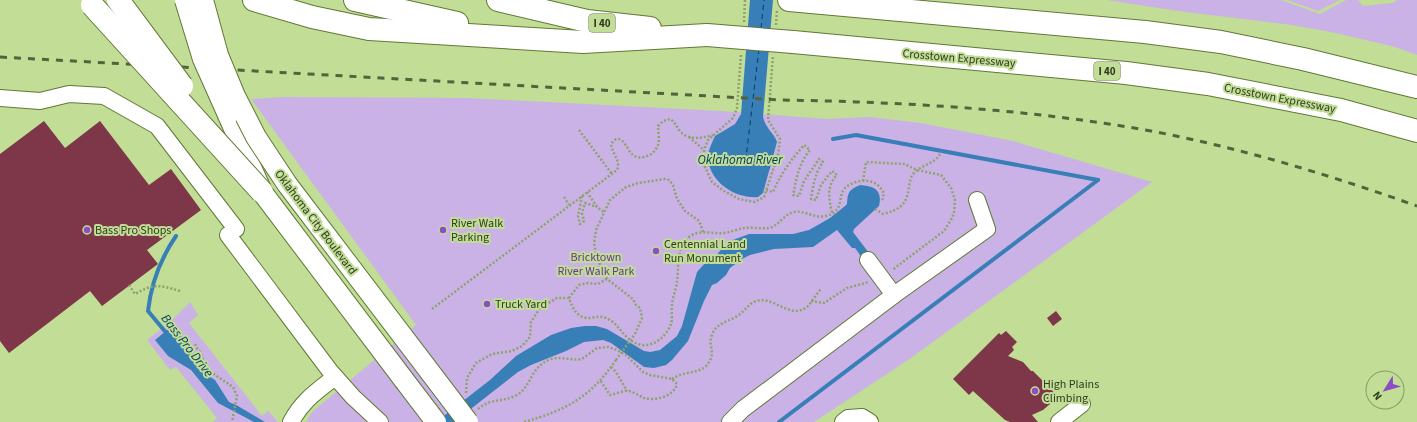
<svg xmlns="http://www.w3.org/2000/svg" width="1417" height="422" viewBox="0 0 1417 422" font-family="'Source Sans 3',sans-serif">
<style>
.green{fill:#cbb2e6}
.water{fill:#387fb8}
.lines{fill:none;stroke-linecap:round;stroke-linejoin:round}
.stream{stroke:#387fb8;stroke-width:4}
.ferry{stroke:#053d64;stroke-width:1;stroke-dasharray:5 4;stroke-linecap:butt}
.building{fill:#7d3748}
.minor-casing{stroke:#607935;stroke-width:18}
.major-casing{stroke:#607935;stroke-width:22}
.highway-casing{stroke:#607935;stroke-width:24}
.path{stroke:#8da36b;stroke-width:2.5;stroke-dasharray:2 2;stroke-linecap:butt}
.minor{stroke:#fff;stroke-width:16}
.major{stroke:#fff;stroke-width:20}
.highway{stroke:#fff;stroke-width:22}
.rail{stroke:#54633c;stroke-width:3;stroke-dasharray:7 7;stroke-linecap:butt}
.major-bridge-casing{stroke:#607935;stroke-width:22;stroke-linecap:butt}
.highway-bridge-casing{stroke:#607935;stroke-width:24;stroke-linecap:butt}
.path-bridge{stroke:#8da36b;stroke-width:2.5;stroke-dasharray:2 2;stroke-linecap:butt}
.major-bridge{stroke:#fff;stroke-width:20}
.highway-bridge{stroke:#fff;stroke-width:22}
.poi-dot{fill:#8d4ec3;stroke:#c1dd96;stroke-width:1.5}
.labels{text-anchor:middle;stroke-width:4;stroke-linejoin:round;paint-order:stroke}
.shield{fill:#c1dd96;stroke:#5c6c43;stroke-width:1}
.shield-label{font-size:11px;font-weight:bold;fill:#313c1f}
.street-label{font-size:12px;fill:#313c1f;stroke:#c1dd96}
.poi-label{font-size:12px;fill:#313c1f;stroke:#c1dd96;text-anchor:start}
.park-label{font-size:12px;fill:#673890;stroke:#c1dd96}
.water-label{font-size:13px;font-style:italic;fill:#053d64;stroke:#c1dd96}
</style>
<rect width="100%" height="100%" fill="#c1dd96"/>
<!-- green -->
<g class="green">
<path d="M1107,0H1281L1320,14L1346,0H1358L1363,6L1392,3L1397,0H1417V55L1395,47L1336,33L1292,25L1185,12Z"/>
<path d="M1287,0H1340L1318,11Z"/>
<path d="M283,97L468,98L721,111L826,119L869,117L921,123L1013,141L1152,182L911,358L814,422H306L312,412L416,325L251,99Z"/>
<path d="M190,302L198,315L189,323L262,416L268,411L278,422H213L217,418L176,367L170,370L147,340L169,323Z"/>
</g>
<!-- water -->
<g class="water">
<path d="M750,0H773L763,117C766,129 774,133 777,142L763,193L758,197C736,199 711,183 708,160C707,152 712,143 715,136L735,124L741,114Z"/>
<path d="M860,185C873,186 883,189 879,206L854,229L853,232L872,257L865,262L855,248H852L837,230L813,247L774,249L750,255L742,259L730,268L726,275L717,283L712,285L704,301L688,341L672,360L666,365L654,368L644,367L611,343L603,340L584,342L566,351L531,365L518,372L454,422H436L490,380L516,356L551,335L571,328L585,326H596L607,329L644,351L650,352L660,350L677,336L682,326L697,272L705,263L715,257L724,246L733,240L749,234H793L809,230L830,218L845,206L847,204C848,193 848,190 860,185Z"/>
<path d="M172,326L179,331L185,343L195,355L201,371L215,380L229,402L238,406L265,422H254L218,403L191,370L168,356L155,340Z"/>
</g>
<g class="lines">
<!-- stream -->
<g class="stream">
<path d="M833,139L856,135L1098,180"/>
<path d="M168,335L148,311C151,284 161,258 176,236"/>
<path d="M779,422L1098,180"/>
</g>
<!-- ferry -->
<g class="ferry">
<path d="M761,28L764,0"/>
<path d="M759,49L746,158L770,168"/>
</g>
</g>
<!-- building -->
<g class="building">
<path d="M44,121L65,148L100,121L149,185L171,169L201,210L147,250L158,264L102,306L90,291L9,353L0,341V154Z"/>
<path d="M1056,311L1062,319L1053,326L1047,318Z"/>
<path d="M1006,331L1017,342L1012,347L1014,350L1008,356L1023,362L1031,371H1033L1048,386L1049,389L1053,391L1054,394L1055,398L1050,404L1043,410L1032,415L1038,422H1010L1005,420L973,391L969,395L953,379L999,333L1001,335Z"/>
</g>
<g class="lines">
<defs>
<g id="minor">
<path d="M0,98L40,101L69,94L104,96L157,126L236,229"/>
<path d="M228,235L330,371L353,397L380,422"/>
<path d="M868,260L894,295"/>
<path d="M291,422C302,401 317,391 335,377"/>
<path d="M730,422L743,409L894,295L987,229L977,200"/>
<path d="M843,422L848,418L862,417L870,422"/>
<path d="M1059,422L1082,404"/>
</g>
<path id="major" d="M228,115L262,192L404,380"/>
<g id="highway">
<path d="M254,0L312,17L369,29L583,42L707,35"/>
<path d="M355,0L457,23"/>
<path d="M498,0L587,21L650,28"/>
<path d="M789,0L1145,32L1221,42L1303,59L1417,87"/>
<path d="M793,42L1126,73L1208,84L1341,110L1417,131"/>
</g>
</defs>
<!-- minor casing -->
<use href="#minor" class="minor-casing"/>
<!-- major casing -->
<use href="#major" class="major-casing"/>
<!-- highway casing -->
<use href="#highway" class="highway-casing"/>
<!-- path -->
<g class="path">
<path d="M744,22L745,0"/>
<path d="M776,25L777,10"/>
<path d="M741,55L737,108L733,118L708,140L704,150L705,167L712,182L724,191L739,199L755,202L764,197L778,155L780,139L768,120L773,56"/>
<path d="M579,130L612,174"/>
<path d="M689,137L704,150"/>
<path d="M863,181L866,162L904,164L917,170L941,175L951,188L955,200L954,213L951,220L944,231L892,270"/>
<path d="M766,190L773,192C781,173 792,159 804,145L810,150C798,165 797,177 793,195L799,196L804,181L819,159L823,162C815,173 813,186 811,199L816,200L821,185L832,171L837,175C826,186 829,199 832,213"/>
<path d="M587,192L597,207L605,213"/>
<path d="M582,196L578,216L580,224L584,221L582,213L585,203L597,207"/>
<path d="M564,197L569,205"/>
<path d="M875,209L883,214C899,210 907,205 909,187C910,182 910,177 914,173C922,164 936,164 941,152"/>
<path d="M607,279L598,284L588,283L579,285L569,298C573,309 577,319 591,318C596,317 601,316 606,318C620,323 623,341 641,345C655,347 667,335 671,324C673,319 671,312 672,306C672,298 676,290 677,282C679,268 676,247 689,237C699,229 712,234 724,233C731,232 738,229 744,228C752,227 761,229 769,228C779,226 784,214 794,212C805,210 815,219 826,216C845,211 837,197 845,188C853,181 867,178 876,184C879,185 882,190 884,193L882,201"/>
<path d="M129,285L135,294C154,283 159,285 180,291"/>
<path d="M811,301L824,303L847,288L869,282"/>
<path d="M432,309L617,170C621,160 612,154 611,144C613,141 617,137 621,140C626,143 628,151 633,155C641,161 655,155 658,145C660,140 658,132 658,126L663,121L670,119C676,123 675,125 680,131C688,141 702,138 713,135"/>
<path d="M635,334L642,318L640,308L636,305L633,299L607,279L597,258L594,243L596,230L610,200L626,187L638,183L665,179L669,180L673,185L677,199L685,211L698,220L701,225L703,232"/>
<path d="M195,344L198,350L201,353L204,364L208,370L233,387L237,396L232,422"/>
<path d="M611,367L616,372L627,391"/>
<path d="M672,379C683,371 698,374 706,366C718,353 707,347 712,335C716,322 730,322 740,314C745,310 748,305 754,302C773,293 790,322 808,306C813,301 816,294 821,289"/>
<path d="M466,393L467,378L476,363L492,354L512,351L522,346L530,337L531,322L540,308L557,298H569"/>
<path d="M478,409C491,398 502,402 515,396C532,388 529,367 551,359C562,356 571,361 582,359L597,348L608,347L617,350L626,355L643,372L650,375L672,379L677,384C674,397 654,401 644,398C639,396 634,392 629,391C624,390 616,394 610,395L600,380"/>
<path d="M524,422C566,410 590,398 616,360"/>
</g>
<!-- minor -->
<use href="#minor" class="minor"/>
<!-- major -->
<use href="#major" class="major"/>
<!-- highway -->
<use href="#highway" class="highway"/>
<!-- rail -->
<path class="rail" d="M0,57L781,100C905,102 1029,109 1151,131C1241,148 1330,175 1417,206"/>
<defs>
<g id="major-bridge">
<path d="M185,0L203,59L228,115"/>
<path d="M203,0L218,55L235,96L256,137L287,184L468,422"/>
<path d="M404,380L436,422"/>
</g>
<g id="highway-bridge">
<path d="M118,0L182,86"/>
<path d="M92,5L262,192"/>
<path d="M707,35L793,42"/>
</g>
</defs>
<!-- major-bridge casing -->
<use href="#major-bridge" class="major-bridge-casing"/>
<!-- highway-bridge casing -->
<use href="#highway-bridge" class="highway-bridge-casing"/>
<!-- path-bridge -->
<path class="path-bridge" d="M616,360L635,334"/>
<!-- major-bridge -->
<use href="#major-bridge" class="major-bridge"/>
<!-- highway-bridge -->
<use href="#highway-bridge" class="highway-bridge"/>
</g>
<!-- markers -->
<g class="poi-dot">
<circle cx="87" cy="230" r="4"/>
<circle cx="443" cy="230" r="4"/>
<circle cx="656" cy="251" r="4"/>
<circle cx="487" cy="304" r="4"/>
<circle cx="1035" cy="391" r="4"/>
</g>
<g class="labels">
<!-- shield labels -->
<g class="shield">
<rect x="589" y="14" width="26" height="18" rx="3"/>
<rect x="1094" y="62" width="26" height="18" rx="3"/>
</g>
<g class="shield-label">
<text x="602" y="27">I 40</text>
<text x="1107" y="75">I 40</text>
</g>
<!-- street labels -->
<g class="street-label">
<text transform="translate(959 58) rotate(5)" y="4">Crosstown Expressway</text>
<text transform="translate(1280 98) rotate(11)" y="4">Crosstown Expressway</text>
<text transform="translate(316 222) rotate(53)" y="4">Oklahoma City Boulevard</text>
</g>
<!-- poi labels -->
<g class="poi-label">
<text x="451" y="227">River Walk<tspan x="451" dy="14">Parking</tspan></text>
<text x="95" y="234">Bass Pro Shops</text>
<text x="664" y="248">Centennial Land<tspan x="664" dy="14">Run Monument</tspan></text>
<text x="495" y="308">Truck Yard</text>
<text x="1043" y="388">High Plains<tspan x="1043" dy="14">Climbing</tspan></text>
</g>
<!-- park labels -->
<g class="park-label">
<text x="596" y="261">Bricktown<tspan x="596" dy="14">River Walk Park</tspan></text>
</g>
<!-- water labels -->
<g class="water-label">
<text x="740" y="164">Oklahoma River</text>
<text transform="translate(188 345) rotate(52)" y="5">Bass Pro Drive</text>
</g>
</g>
<!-- north arrow -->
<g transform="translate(1385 390) rotate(233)"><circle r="19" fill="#c1dd96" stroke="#879d66"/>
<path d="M0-3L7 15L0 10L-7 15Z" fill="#8d4ec3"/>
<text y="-6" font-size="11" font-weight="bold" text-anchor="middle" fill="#313c1f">N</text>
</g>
</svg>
